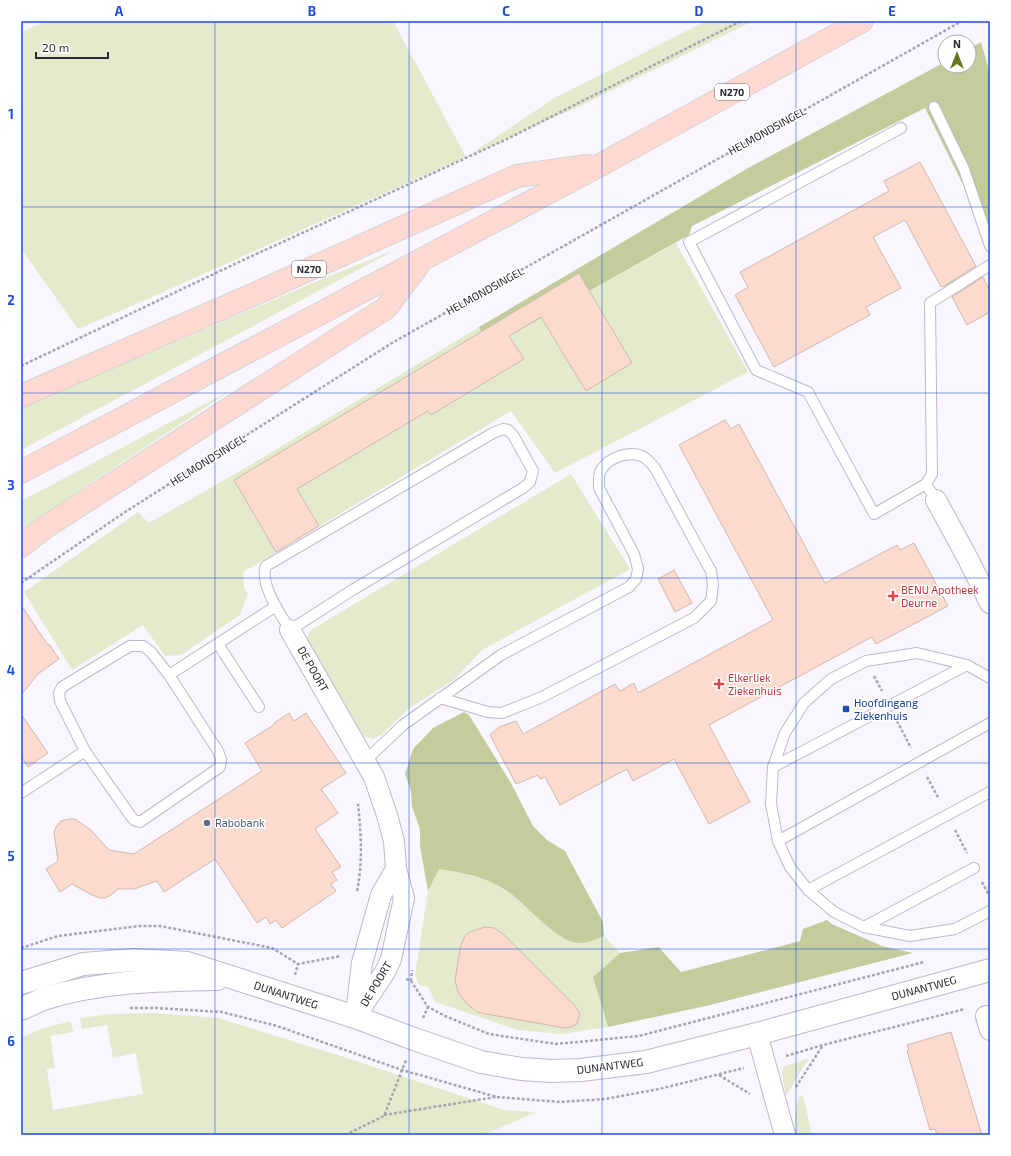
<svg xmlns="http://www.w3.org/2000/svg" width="1011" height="1156" viewBox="0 0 1011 1156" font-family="'Exo 2',sans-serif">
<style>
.green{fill:#e4eacc}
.forest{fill:#c4cc9c}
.building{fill:#fadbcd;stroke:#cfb8ae}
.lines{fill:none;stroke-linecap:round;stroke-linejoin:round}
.service-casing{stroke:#bfb6ca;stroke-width:12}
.minor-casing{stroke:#bfb6ca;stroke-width:22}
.tertiary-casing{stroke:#bfb6ca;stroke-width:24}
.primary-casing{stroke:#d5d4d5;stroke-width:24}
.path{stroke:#a9a5ad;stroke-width:2.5;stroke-dasharray:3 2;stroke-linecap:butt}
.service{stroke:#fff;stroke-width:10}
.minor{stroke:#fff;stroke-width:20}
.tertiary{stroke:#fff;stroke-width:22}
.primary{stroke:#fed9d2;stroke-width:22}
.grid{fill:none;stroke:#1d4ed8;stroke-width:1;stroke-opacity:0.55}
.health-dot{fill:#e0444e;stroke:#fff;stroke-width:1.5}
.transit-dot{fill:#1a4fb4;stroke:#fff;stroke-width:1.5}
.service-dot{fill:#5c6f8a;stroke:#fff;stroke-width:1.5}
.labels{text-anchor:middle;stroke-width:3;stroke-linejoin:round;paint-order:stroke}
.shield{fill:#fff;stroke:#6b686d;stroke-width:1}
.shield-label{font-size:10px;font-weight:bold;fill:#2b282f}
.street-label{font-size:11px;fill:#2b282f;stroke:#fff}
.health-label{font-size:11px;fill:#be3a42;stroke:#fff;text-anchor:start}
.transit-label{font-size:11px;fill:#164399;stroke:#fff;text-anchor:start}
.service-label{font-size:11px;fill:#4e5e75;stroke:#fff;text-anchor:start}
.neatline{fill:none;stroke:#1d4ed8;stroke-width:1.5}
.grid-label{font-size:13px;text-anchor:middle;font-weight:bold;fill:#1d4ed8}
</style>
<rect width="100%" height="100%" fill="#faf6ff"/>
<!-- green -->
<g class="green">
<path d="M47,21H393L466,157L553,99L706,21H753L580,106L118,312L78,329L21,249V32Z"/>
<path d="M676,243L748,372L555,473L511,411L243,572L244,588L248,594L240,615L181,655L165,656L143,625L72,670L24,592L138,512L149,523L252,464L479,327L488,348Z"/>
<path d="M397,249L21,450V408L322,279Z"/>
<path d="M231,390C161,438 90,482 21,530V501Z"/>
<path d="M571,474L630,569L482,650L455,679L411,707L381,735L372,739L361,735L308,647L307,637L311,630Z"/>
<path d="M439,869C457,873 476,875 493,883C501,887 510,892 516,898C531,910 560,944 580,943C589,943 596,939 604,936L620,953L593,977L608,1027L562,1034L518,1030L435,1002L428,987L419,985L415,975L428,891Z"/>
<path d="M155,1013L218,1018L344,1057L504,1110L536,1112L484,1135H21V1038L41,1029L71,1021L73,1032L50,1036L55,1068L47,1069L53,1110L143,1094L136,1053L113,1058L107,1025L82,1029L80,1018L112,1014Z"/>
<path d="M809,1058L786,1096L782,1074L783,1067Z"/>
<path d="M803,1095L812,1135H797C793,1122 796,1109 799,1097Z"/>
</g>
<!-- forest -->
<g class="forest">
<path d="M981,42L990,74V223L983,225L925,108L692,226L689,235L488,348L479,327L748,168L945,62V66H969V49Z"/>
<path d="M464,712L469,715L511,783L533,826L547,840L565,851L603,922L604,936C596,939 589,943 580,943C560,944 531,910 516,898C510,892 501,887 493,883C476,875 457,872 439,869L428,891L420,846V829L412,807L411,791L405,774L413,749L433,728Z"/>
<path d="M827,920L832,924L882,946L913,953L706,1006L608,1027L593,977L620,953L659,947L663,952L681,972L800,941L803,929Z"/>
</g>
<!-- building -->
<g class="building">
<path d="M920,162L976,266L946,285L941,287L905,220L873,237L901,288L866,307L870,315L774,367L735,295L748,287L740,272L889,191L884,181Z"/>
<path d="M579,273L632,363L586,391L541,317L509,336L524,359L431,415L428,411L297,489L319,526L276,552L234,480Z"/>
<path d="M983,277L990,291V312L967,325L952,297Z"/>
<path d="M725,420L731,429L739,424L825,583L897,545L900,550L914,543L948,606L876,644L872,637L709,725L750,802L709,824L674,759L633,781L627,769L560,805L545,777L540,779L538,775L516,784L490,735L499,727L516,721L523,734L615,684L620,691L634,683L638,693L773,620L679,445Z"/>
<path d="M674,570L692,603L675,612L658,579Z"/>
<path d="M21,605L48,645L49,644L59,659L38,674L21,695Z"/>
<path d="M289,713L294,721L306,713L346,773L321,789L338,813L315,829L341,867L332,872L337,880L331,884L336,891L282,928L276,920L270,924L266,917L257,923L215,859L164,892L157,881L134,889H118L111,895L105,898H100L92,895L72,884L60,892L46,869L58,861L54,833L56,827L61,821L69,819H75L91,830L109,850L134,854L262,771L245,743L275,724L274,723Z"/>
<path d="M21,714L48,753L28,767L21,756Z"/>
<path d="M485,927L494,928L503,934L575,1006L580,1014L577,1024L571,1027L565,1028L486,1014L477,1012L465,1002L458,992L455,981L460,948L465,936L470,932Z"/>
<path d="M951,1032L982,1135H937L935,1129L930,1130L907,1051L909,1050L907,1045Z"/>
</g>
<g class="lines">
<defs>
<g id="service">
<path d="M934,107L964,169L990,246"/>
<path d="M901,128L689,242L756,370L808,392L874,514L926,484L936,500"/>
<path d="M503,429L508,430L513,435L533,471L530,482L523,488L354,589L290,630C281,615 259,584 266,566L493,433Z"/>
<path d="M926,484L932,474L930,303L990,265"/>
<path d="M218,644L259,707"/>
<path d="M169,675L218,751L221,759L220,767L140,822L134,820L130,815L85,751L60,701L59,693L62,687L130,646H143L151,652L169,675L276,606"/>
<path d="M990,678L967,665L917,653L866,661L831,679L804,703L785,733L773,767L771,804L778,841L790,867L808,890L834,912L864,927L910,936L955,929L990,911"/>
<path d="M365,761L403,725L501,655L629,587L636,579L638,569L634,554L599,488C599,482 598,475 601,470C609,457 630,450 644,457C648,460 652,465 655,468L702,555L711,571L713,585L711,601L694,618L542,697L502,713L488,712L440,698"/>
<path d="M773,767L967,665"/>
<path d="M21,793L85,751"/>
<path d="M778,841L990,723"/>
<path d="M808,890L990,792"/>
<path d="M864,927L974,868"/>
</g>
<g id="minor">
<path d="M936,500L967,557L990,603"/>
<path d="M290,630L374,777L387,815L394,841L396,869L404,898L391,959L385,972L355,1017"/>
<path d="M356,1014L362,963L381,895L396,869"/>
<path d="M986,1016L990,1030"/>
<path d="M757,1034L785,1135"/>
</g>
<g id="tertiary">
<path d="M21,983L83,964L135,960L187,963L355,1017L414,1039L481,1062L521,1069L552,1071L581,1070L646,1062L757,1034L990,970"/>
<path d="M21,1009C28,1006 36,1002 43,999C100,981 159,980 217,979"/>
</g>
<g id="primary">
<path d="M21,396L250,296L517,176L587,166"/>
<path d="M21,472L602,164L862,21"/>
<path d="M21,546L44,528L386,308L419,264"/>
</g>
</defs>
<!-- service casing -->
<use href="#service" class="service-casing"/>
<!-- minor casing -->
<use href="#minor" class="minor-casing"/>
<!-- tertiary casing -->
<use href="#tertiary" class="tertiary-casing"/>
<!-- primary casing -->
<use href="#primary" class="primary-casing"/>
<!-- path -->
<g class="path">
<path d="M21,366L241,261L503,141L741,21"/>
<path d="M21,583L125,512L392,343L962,21"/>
<path d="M874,676L882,691"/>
<path d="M897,721L911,748"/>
<path d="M927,777L939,799"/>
<path d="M955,830L967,853"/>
<path d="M982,882L989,895"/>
<path d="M357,891C363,862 361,833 358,804"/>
<path d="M21,948L58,936L139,926H160L272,948L298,964L341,956"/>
<path d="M295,975L298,964"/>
<path d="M406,979L411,981L428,1007L445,1016L489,1034L556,1044L639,1036L924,962"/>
<path d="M411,981L412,970"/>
<path d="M130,1008H156L222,1012L277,1026L402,1070L497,1097L560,1102L605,1099L659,1089L744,1068"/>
<path d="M423,1018L428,1007"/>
<path d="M786,1056L823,1045L965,1009"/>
<path d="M719,1075L750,1094"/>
<path d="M796,1087L823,1045"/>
<path d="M384,1115L496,1097"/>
<path d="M345,1135L384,1116L406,1060"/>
</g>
<!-- service -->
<use href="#service" class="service"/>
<!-- minor -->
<use href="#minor" class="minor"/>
<!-- tertiary -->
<use href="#tertiary" class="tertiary"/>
<!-- primary -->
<use href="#primary" class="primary"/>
</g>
<!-- grid -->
<path class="grid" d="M215,21V1135M409,21V1135M602,21V1135M796,21V1135M21,207H990M21,393H990M21,578H990M21,763H990M21,949H990"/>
<!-- markers -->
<g class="health-dot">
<path d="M891 590h4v4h4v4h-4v4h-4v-4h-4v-4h4z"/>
<path d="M717 678h4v4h4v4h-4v4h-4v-4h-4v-4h4z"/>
</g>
<rect class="transit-dot" x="842" y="705" width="8" height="8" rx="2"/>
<circle class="service-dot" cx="207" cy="823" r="4"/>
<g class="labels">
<!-- shield labels -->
<g class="shield">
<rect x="715" y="84" width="34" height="16" rx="3"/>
<rect x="292" y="261" width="34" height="16" rx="3"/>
</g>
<g class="shield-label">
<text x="732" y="96">N270</text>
<text x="309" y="273">N270</text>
</g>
<!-- street labels -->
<g class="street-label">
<text transform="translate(767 131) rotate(-29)" y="4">HELMONDSINGEL</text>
<text transform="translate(485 291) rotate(-29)" y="4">HELMONDSINGEL</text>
<text transform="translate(208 460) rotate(-32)" y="4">HELMONDSINGEL</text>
<text transform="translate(313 669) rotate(60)" y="4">DE POORT</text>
<text transform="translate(376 984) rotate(-59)" y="4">DE POORT</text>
<text transform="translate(924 988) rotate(-15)" y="4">DUNANTWEG</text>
<text transform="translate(286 995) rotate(18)" y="4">DUNANTWEG</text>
<text transform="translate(610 1066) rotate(-7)" y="4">DUNANTWEG</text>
</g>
<!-- health labels -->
<g class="health-label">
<text x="901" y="594">BENU Apotheek<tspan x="901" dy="13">Deurne</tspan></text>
<text x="728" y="682">Elkerliek<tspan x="728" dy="13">Ziekenhuis</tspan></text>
</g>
<!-- transit labels -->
<g class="transit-label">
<text x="854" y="707">Hoofdingang<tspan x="854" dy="13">Ziekenhuis</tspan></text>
</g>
<!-- service labels -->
<g class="service-label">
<text x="215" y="827">Rabobank</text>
</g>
</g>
<!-- border -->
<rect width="1011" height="1156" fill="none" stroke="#ffffff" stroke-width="44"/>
<!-- north arrow -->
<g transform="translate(957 54)"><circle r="19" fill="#ffffff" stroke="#aaa9ac"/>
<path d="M0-3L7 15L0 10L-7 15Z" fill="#69731e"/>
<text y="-6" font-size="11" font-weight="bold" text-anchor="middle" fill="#2b282f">N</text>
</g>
<!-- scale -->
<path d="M36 52v6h72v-6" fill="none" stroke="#2b282f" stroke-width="2"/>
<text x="42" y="52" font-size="12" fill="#2b282f" stroke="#ffffff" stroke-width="3" paint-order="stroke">20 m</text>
<rect x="22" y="22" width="967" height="1112" class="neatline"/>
<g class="grid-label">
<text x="119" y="16">A</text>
<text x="312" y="16">B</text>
<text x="506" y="16">C</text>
<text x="699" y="16">D</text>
<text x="892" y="16">E</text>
<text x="11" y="119">1</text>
<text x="11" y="305">2</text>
<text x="11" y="490">3</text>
<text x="11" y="675">4</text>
<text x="11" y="861">5</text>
<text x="11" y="1046">6</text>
</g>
</svg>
